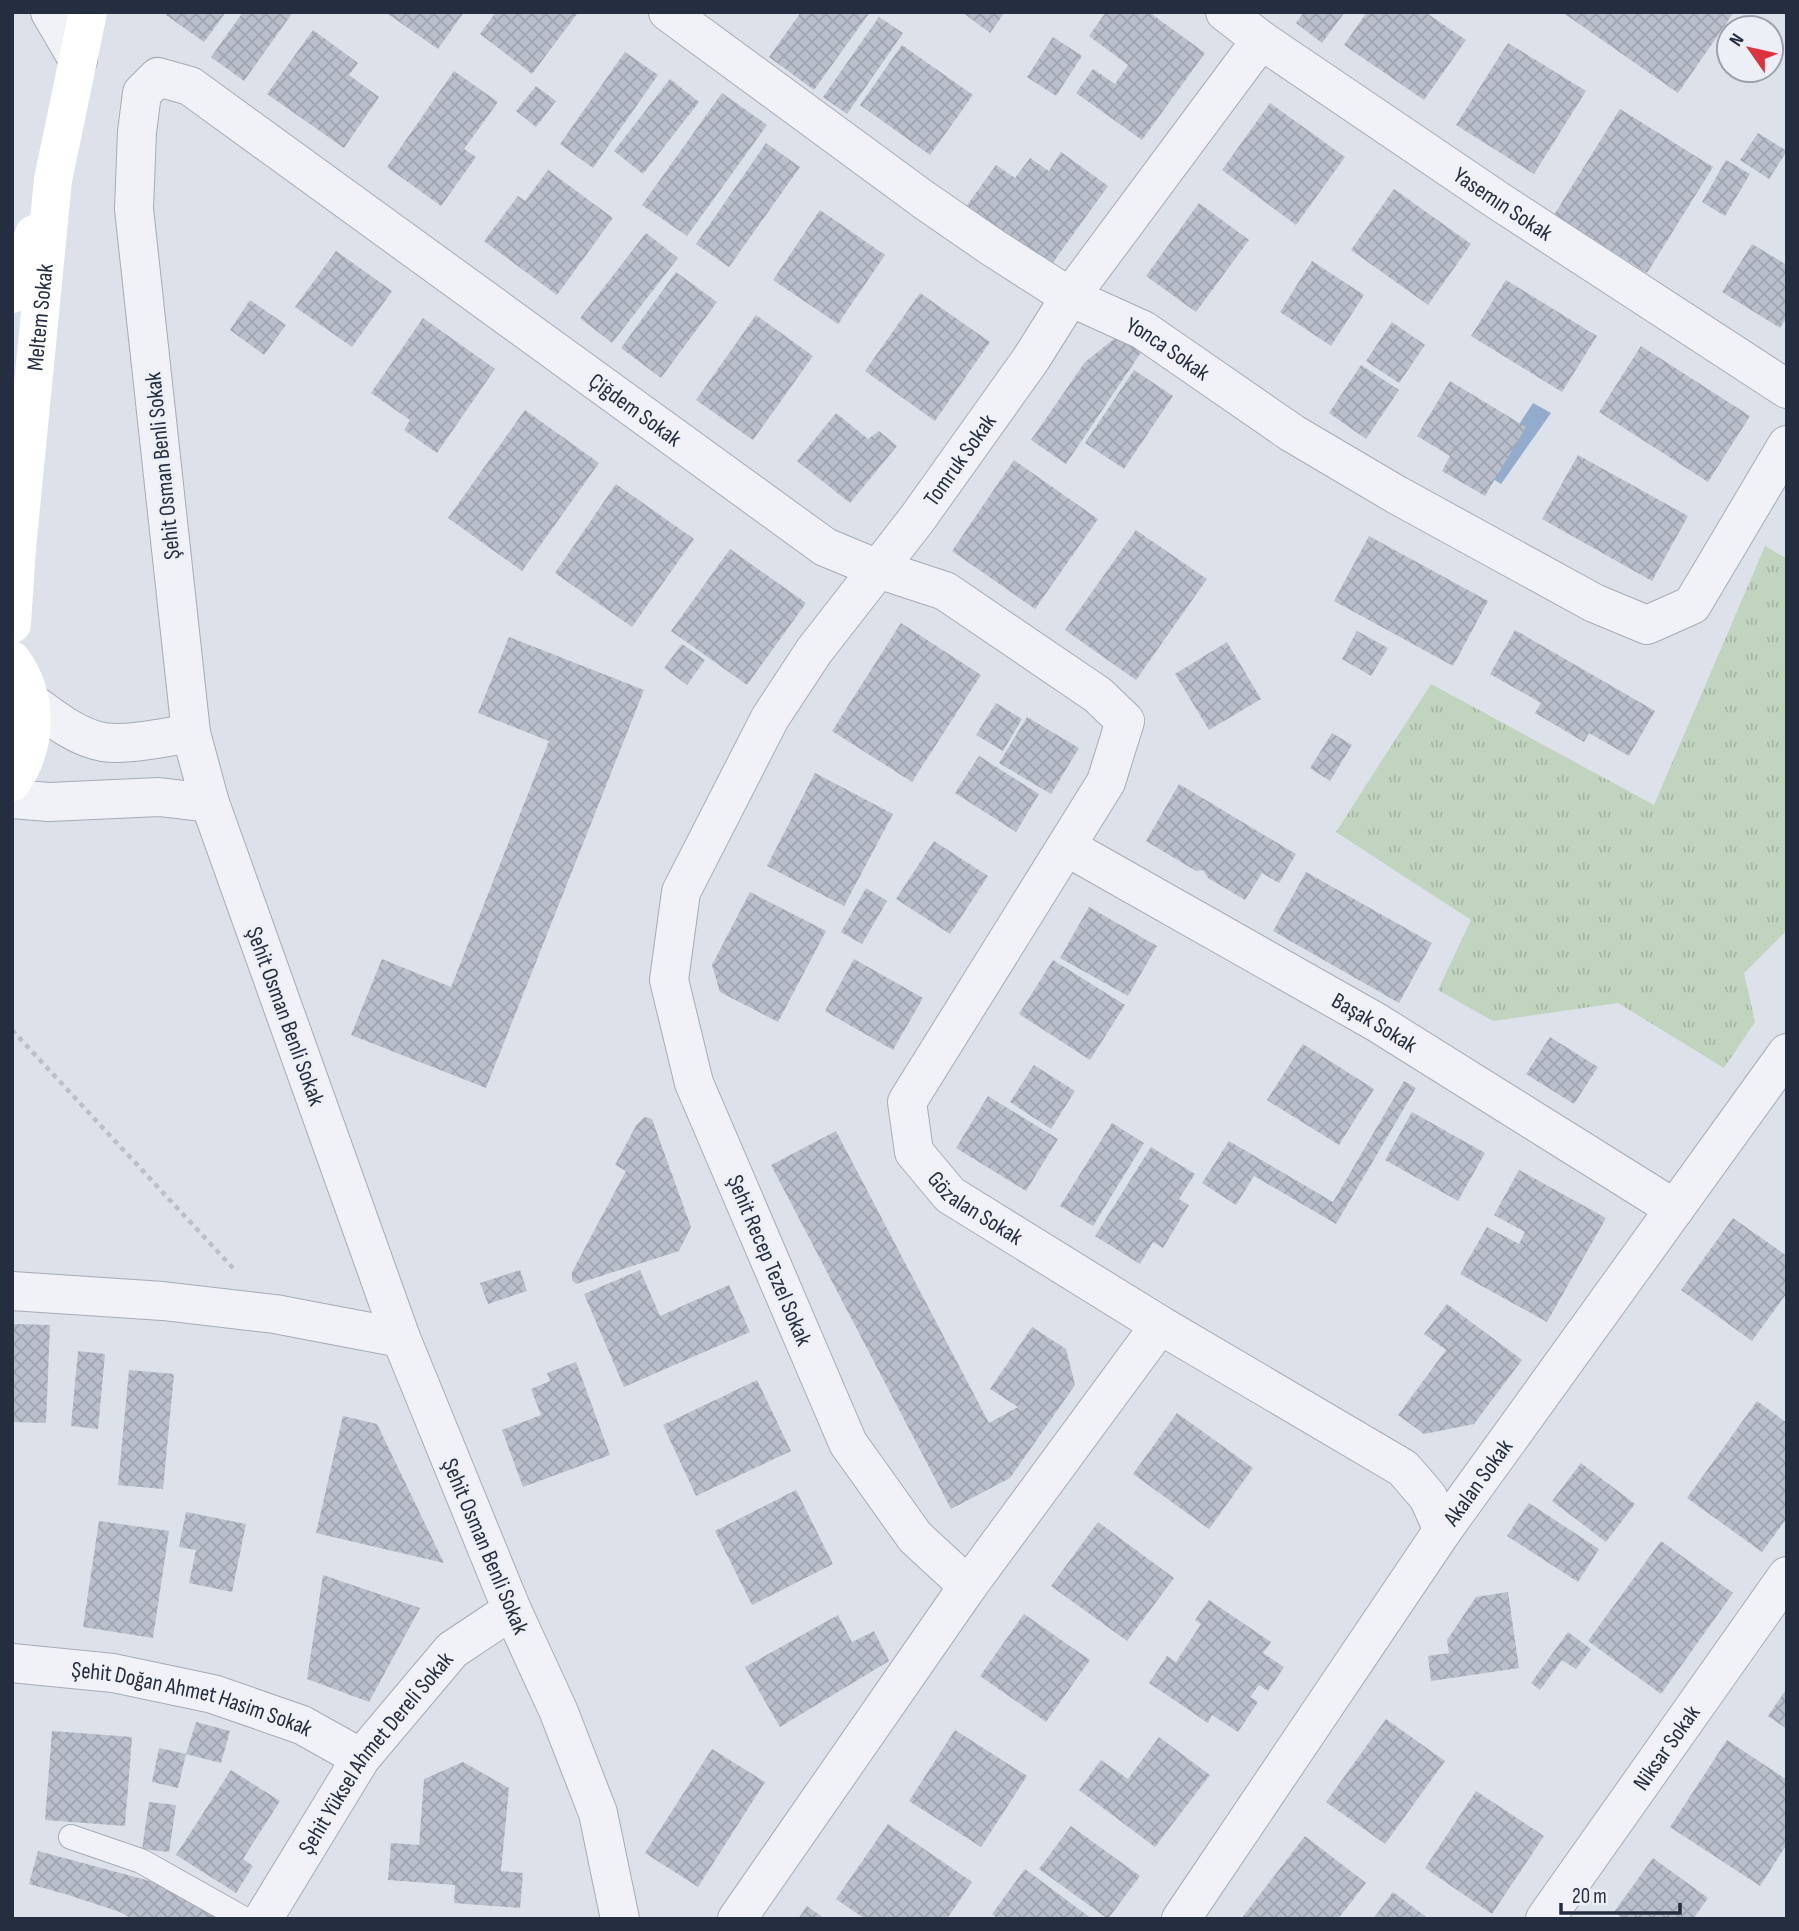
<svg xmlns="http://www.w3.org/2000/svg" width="1799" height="1931" viewBox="0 0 1799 1931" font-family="'Sofia Sans Condensed',sans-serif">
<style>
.grass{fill:url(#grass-tufts)}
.water{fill:#93abcd}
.building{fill:url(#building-cross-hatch)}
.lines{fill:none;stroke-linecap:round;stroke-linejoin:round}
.service-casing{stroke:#a6abb7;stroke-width:26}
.minor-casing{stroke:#a6abb7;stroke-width:40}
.path{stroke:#bbbfc8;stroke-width:4.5;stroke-dasharray:5 5;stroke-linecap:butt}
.service{stroke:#f0f2f7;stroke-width:24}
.minor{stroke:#f0f2f7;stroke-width:38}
.secondary{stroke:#fff;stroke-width:38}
.labels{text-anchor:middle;stroke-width:5;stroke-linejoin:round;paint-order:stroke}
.street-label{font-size:23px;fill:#252d41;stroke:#ecf0f6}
</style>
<defs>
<pattern id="grass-tufts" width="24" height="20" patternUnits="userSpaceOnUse" patternTransform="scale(1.75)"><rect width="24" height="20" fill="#c1d4bd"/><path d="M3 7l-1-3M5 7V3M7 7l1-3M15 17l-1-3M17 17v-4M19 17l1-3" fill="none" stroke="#a6b6a4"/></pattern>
<pattern id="building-cross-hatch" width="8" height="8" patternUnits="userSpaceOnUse" patternTransform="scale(1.75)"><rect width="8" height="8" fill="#babfcc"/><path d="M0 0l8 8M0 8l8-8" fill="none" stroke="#a0a4b0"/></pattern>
</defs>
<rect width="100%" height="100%" fill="#dde1e9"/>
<!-- grass -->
<path class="grass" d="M1765,546L1787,559V930L1744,973L1755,1022L1724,1068L1618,1003L1493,1021L1438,990L1471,920L1336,832L1431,684L1654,805Z"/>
<!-- water -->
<path class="water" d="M1533,403L1551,413L1501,484L1472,465L1516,429Z"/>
<!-- building -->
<g class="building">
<path d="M168,12H226L204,42L166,15Z"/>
<path d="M243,12H293L244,81L211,57Z"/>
<path d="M385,12H464L438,49Z"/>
<path d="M496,12H575L577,14L532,74L480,34Z"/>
<path d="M801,12H870L814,90L769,57Z"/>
<path d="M962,12H1005L990,33Z"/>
<path d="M1106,12H1149L1205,53L1142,140L1076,93L1093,69L1115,84L1128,65L1089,36Z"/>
<path d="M1304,12H1345L1322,43L1296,23Z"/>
<path d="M1367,12H1425L1466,40L1424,100L1344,45Z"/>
<path d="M1562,12H1734L1678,93Z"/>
<path d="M879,17L903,33L847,114L823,97Z"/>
<path d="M313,30L358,63L349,75L379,97L344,148L267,94Z"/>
<path d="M1053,37L1082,56L1056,96L1027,77Z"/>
<path d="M1508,43L1586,91L1534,174L1456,125Z"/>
<path d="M902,45L973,95L930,155L860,105Z"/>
<path d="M625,52L658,75L593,168L560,144Z"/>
<path d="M454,71L498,102L464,149L476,157L441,206L387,167Z"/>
<path d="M670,79L699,102L643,174L614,151Z"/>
<path d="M536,86L556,101L536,127L516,111Z"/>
<path d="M722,93L767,125L687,236L642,205Z"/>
<path d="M1270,103L1345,157L1296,225L1222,170Z"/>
<path d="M1620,109L1713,167L1647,273L1554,215Z"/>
<path d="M1758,133L1787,151L1769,179L1740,160Z"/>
<path d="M766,143L800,167L729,267L696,244Z"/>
<path d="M1061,152L1108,186L1049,268L965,208L996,165L1015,178L1030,158L1049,171Z"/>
<path d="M1726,160L1750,174L1725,216L1702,202Z"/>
<path d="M548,170L613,218L557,295L484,241L518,196L525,201Z"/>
<path d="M1394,189L1471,244L1428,305L1351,250Z"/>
<path d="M1199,203L1249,240L1196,312L1146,276Z"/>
<path d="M820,210L885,255L838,324L773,280Z"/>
<path d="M646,233L678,258L612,343L580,318Z"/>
<path d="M1752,244L1787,265V317L1780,328L1722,292Z"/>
<path d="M336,251L392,291L352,347L295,307Z"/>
<path d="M1312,261L1364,295L1331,346L1280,312Z"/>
<path d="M676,272L717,302L661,378L621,348Z"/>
<path d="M1506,280L1597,336L1562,392L1471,336Z"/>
<path d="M920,293L990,342L935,421L865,371Z"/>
<path d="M250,300L286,325L264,355L230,330Z"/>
<path d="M756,315L813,356L753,440L696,400Z"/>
<path d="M423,318L495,369L437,453L404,430L410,420L371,393Z"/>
<path d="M1392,322L1425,345L1399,383L1366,361Z"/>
<path d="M1119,335L1142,351L1066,464L1031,440L1085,362Z"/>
<path d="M1641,346L1750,416L1708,482L1599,412Z"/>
<path d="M1361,365L1399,390L1366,439L1329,413Z"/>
<path d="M1134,370L1173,396L1124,469L1085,443Z"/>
<path d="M1450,381L1526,427L1485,496L1442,471L1450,456L1417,436Z"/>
<path d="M525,410L599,463L522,571L448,518Z"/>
<path d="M836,413L868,439L879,431L897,446L850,503L797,461Z"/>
<path d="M1578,455L1688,516L1652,581L1542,519Z"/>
<path d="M1014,460L1098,519L1035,609L952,551Z"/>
<path d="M616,484L694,539L632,627L555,573Z"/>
<path d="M1136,530L1207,579L1136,680L1065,630Z"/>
<path d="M1369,536L1488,601L1453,666L1334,601Z"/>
<path d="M730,549L806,603L747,685L671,631Z"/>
<path d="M901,623L981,675L912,782L832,731Z"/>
<path d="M1515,630L1655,711L1629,756L1589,733L1584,742L1535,713L1541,703L1490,674Z"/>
<path d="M1357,631L1388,648L1371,676L1342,659Z"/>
<path d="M509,637L644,690L486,1088L351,1035L382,959L451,987L549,741L478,713Z"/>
<path d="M1227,642L1261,699L1209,730L1175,674Z"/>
<path d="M682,644L705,660L687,685L664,668Z"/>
<path d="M996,703L1022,719L1003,751L976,735Z"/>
<path d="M1027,717L1079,748L1051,794L999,763Z"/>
<path d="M1332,733L1352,745L1330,781L1310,768Z"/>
<path d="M979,756L1039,794L1016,832L955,793Z"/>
<path d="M815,773L893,814L844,906L767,866Z"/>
<path d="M1179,784L1296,854L1279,883L1262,873L1245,900L1208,878L1203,870L1196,871L1146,841Z"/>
<path d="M934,841L988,876L950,934L896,899Z"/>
<path d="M1306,872L1432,943L1399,1003L1273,931Z"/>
<path d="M866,888L887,901L862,944L841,932Z"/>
<path d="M750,892L826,931L778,1022L720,992L712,965Z"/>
<path d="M1089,907L1157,946L1128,996L1060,958Z"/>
<path d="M854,959L923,998L893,1050L825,1011Z"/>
<path d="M1053,960L1125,1005L1090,1060L1019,1014Z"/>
<path d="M1550,1037L1598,1067L1574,1104L1526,1074Z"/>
<path d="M1303,1044L1374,1089L1339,1145L1267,1100Z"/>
<path d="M1034,1065L1075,1091L1051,1129L1010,1102Z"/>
<path d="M1404,1081L1416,1088L1336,1224L1254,1176L1236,1205L1202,1183L1229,1141L1333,1202Z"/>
<path d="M988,1096L1058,1139L1026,1191L956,1148Z"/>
<path d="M1412,1112L1485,1153L1458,1201L1385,1160Z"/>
<path d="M645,1117L652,1119L691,1227L679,1251L576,1284L572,1280V1272L626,1171L615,1165L637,1124Z"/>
<path d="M1112,1123L1144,1143L1093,1226L1060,1206Z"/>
<path d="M836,1131L989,1423L1018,1407L990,1389L1032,1327L1066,1349L1075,1385L1010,1478L951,1509L771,1165Z"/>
<path d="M1151,1147L1195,1174L1179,1199L1189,1205L1163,1248L1153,1242L1140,1264L1095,1236Z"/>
<path d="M1519,1170L1606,1218L1547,1322L1460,1274L1487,1227L1519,1244L1525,1232L1494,1215Z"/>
<path d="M1733,1218L1787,1256V1293L1752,1341L1681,1290Z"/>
<path d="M520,1270L527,1291L488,1304L480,1283Z"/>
<path d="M640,1270L660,1316L729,1285L750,1332L624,1387L584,1294Z"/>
<path d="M1447,1304L1522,1360L1474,1424L1424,1434L1398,1415L1446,1350L1424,1334Z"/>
<path d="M12,1324L50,1325L46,1423L12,1422Z"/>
<path d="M78,1351L105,1354L98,1429L71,1426Z"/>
<path d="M576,1362L610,1455L523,1487L502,1430L541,1415L531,1389L550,1381L547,1373Z"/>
<path d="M129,1370L174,1374L163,1489L118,1485Z"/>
<path d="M757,1380L791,1451L696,1496L663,1425Z"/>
<path d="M1757,1401L1787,1423V1518L1762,1552L1687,1498Z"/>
<path d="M1177,1413L1253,1468L1209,1529L1133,1474Z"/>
<path d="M343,1416L377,1424L444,1563L316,1533Z"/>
<path d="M1581,1463L1635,1504L1606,1542L1552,1501Z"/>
<path d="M796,1490L833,1564L752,1605L715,1531Z"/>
<path d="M1529,1503L1599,1549L1578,1582L1507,1536Z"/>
<path d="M186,1512L246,1524L232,1592L189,1583L196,1550L179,1547Z"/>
<path d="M99,1521L169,1531L153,1638L83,1627Z"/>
<path d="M1098,1522L1174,1578L1127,1641L1051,1586Z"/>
<path d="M1661,1541L1733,1593L1661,1694L1588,1641Z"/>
<path d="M323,1575L420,1608L369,1702L307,1679Z"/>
<path d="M1508,1592L1519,1668L1431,1681L1428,1656L1449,1653L1447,1640L1476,1597Z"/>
<path d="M1209,1600L1271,1642L1263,1653L1284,1667L1268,1691L1259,1685L1250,1697L1258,1702L1238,1732L1212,1715L1208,1723L1149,1683L1167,1656L1176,1662L1201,1624L1195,1620Z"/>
<path d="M1024,1614L1090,1660L1046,1722L980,1676Z"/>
<path d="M838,1615L852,1642L874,1631L889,1661L780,1727L745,1667Z"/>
<path d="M1568,1632L1591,1649L1576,1669L1562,1660L1540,1690L1531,1683Z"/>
<path d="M1787,1688V1729L1768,1716Z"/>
<path d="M1386,1719L1445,1761L1385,1844L1326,1802Z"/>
<path d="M196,1722L230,1731L221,1763L186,1754Z"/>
<path d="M955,1730L1027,1776L981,1847L909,1801Z"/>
<path d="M52,1731L132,1737L125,1826L45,1820Z"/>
<path d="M1159,1737L1210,1775L1155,1847L1079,1790L1101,1760L1128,1779Z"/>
<path d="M1727,1740L1787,1780V1844L1760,1886L1670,1827Z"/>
<path d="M159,1748L186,1754L178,1788L152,1782Z"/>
<path d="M712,1749L765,1782L698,1887L645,1853Z"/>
<path d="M463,1762L509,1788L501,1871L523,1873L520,1908L454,1903L455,1885L388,1880L391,1843L419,1845L424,1779Z"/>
<path d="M231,1770L280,1801L243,1859L253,1866L236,1893L176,1855Z"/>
<path d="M1476,1791L1544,1836L1492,1914L1425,1868Z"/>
<path d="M149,1802L176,1805L169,1852L142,1849Z"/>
<path d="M888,1824L972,1882L947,1919H865L836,1899Z"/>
<path d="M1071,1826L1140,1876L1108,1919L1039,1869Z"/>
<path d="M1305,1836L1366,1883L1338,1919H1241Z"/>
<path d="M38,1851L161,1884L219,1919H132L120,1912L65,1894L29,1884Z"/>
<path d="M1653,1858L1708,1898L1693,1919H1623L1614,1912Z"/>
<path d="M1025,1869L1092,1919H998L992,1914Z"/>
<path d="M1393,1892L1429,1919H1373Z"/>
<path d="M807,1906L825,1919H798Z"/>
</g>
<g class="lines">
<defs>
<path id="service" d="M71,1837L141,1861L244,1919"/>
<g id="minor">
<path d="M50,12L78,60"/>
<path id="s1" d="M668,12L924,200L992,247L1070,297L1143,330L1292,433L1397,495L1594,603L1647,625L1692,605L1787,445"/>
<path id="s2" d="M1225,12L1261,40L1500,202L1787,389"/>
<path d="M31,702C53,718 76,737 103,742C128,746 166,737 191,733"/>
<path d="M12,799L49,802L159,797L210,803"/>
<path id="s3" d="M1067,847L1376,1022L1675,1209"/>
<path d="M12,1291L163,1301L275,1314L401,1338"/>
<path id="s4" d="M968,1586L915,1537L848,1443L694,1083L669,980L681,892L770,718L814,651L917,519L1031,359L1070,297L1261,40"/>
<path id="s5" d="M12,1663L113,1673L213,1694L302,1725L361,1758"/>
<path id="s6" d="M263,1919L361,1758L452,1650L512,1610"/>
<path id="s7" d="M620,1919L598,1813L558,1710L512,1610L401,1338L210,803L191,733L134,209L137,132L142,93L158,77L190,86L825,547L878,569L945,591L1098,695L1125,721L1106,782L907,1102L914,1152L950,1195L1160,1325L1403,1468L1428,1497L1443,1530"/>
<path d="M737,1919L968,1586L1160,1325"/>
<path id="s8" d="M1181,1919L1443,1530L1787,1053"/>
<path id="s9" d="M1545,1919L1787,1576"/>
</g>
</defs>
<!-- service casing -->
<use href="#service" class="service-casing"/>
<!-- minor casing -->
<use href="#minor" class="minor-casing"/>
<!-- path -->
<path class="path" d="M12,1030L233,1268"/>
<!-- service -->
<use href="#service" class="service"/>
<!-- minor -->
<use href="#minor" class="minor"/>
<!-- secondary -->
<g class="secondary">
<path d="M12,294L34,234"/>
<path id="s10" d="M12,624L17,548L53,180L88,12"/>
<path d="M12,660C39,698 38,744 12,782"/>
</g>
</g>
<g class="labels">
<!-- street labels -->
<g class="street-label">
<text dy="8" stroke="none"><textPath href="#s2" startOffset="338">Yasemın Sokak</textPath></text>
<text dy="8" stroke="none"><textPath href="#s10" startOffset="308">Meltem Sokak</textPath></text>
<text dy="8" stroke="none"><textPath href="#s1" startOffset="604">Yonca Sokak</textPath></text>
<text dy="8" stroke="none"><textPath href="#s7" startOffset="2513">Çiğdem Sokak</textPath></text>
<text dy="8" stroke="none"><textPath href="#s4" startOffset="1290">Tomruk Sokak</textPath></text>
<text transform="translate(162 466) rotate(-96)" y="8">Şehit Osman Benli Sokak</text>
<text transform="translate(286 1016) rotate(70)" y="8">Şehit Osman Benli Sokak</text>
<text dy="8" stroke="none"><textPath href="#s3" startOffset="354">Başak Sokak</textPath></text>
<text dy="8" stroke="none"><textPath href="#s7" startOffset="3673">Gözalan Sokak</textPath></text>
<text transform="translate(770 1260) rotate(67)" y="8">Şehit Recep Tezel Sokak</text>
<text dy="8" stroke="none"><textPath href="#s8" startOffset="528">Akalan Sokak</textPath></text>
<text transform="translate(486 1546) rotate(67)" y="8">Şehit Osman Benli Sokak</text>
<text dy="8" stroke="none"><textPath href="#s5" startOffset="184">Şehit Doğan Ahmet Hasim Sokak</textPath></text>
<text dy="8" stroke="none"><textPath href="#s9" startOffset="210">Niksar Sokak</textPath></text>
<text dy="8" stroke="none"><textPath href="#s6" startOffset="201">Şehit Yüksel Ahmet Dereli Sokak</textPath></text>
</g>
</g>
<!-- border -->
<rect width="1799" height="1931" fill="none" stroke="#252d41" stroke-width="28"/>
<!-- north arrow -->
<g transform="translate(1750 49) rotate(304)"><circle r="33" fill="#ecf0f6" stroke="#9ca2ae" stroke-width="2"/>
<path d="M0-5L12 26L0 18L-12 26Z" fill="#dd333e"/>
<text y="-10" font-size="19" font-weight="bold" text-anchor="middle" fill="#252d41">N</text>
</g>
<!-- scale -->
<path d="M1561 1903v10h119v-10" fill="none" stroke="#252d41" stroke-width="3.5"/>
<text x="1572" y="1903" font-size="21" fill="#252d41" stroke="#ecf0f6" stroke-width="5" paint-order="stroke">20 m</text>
</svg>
